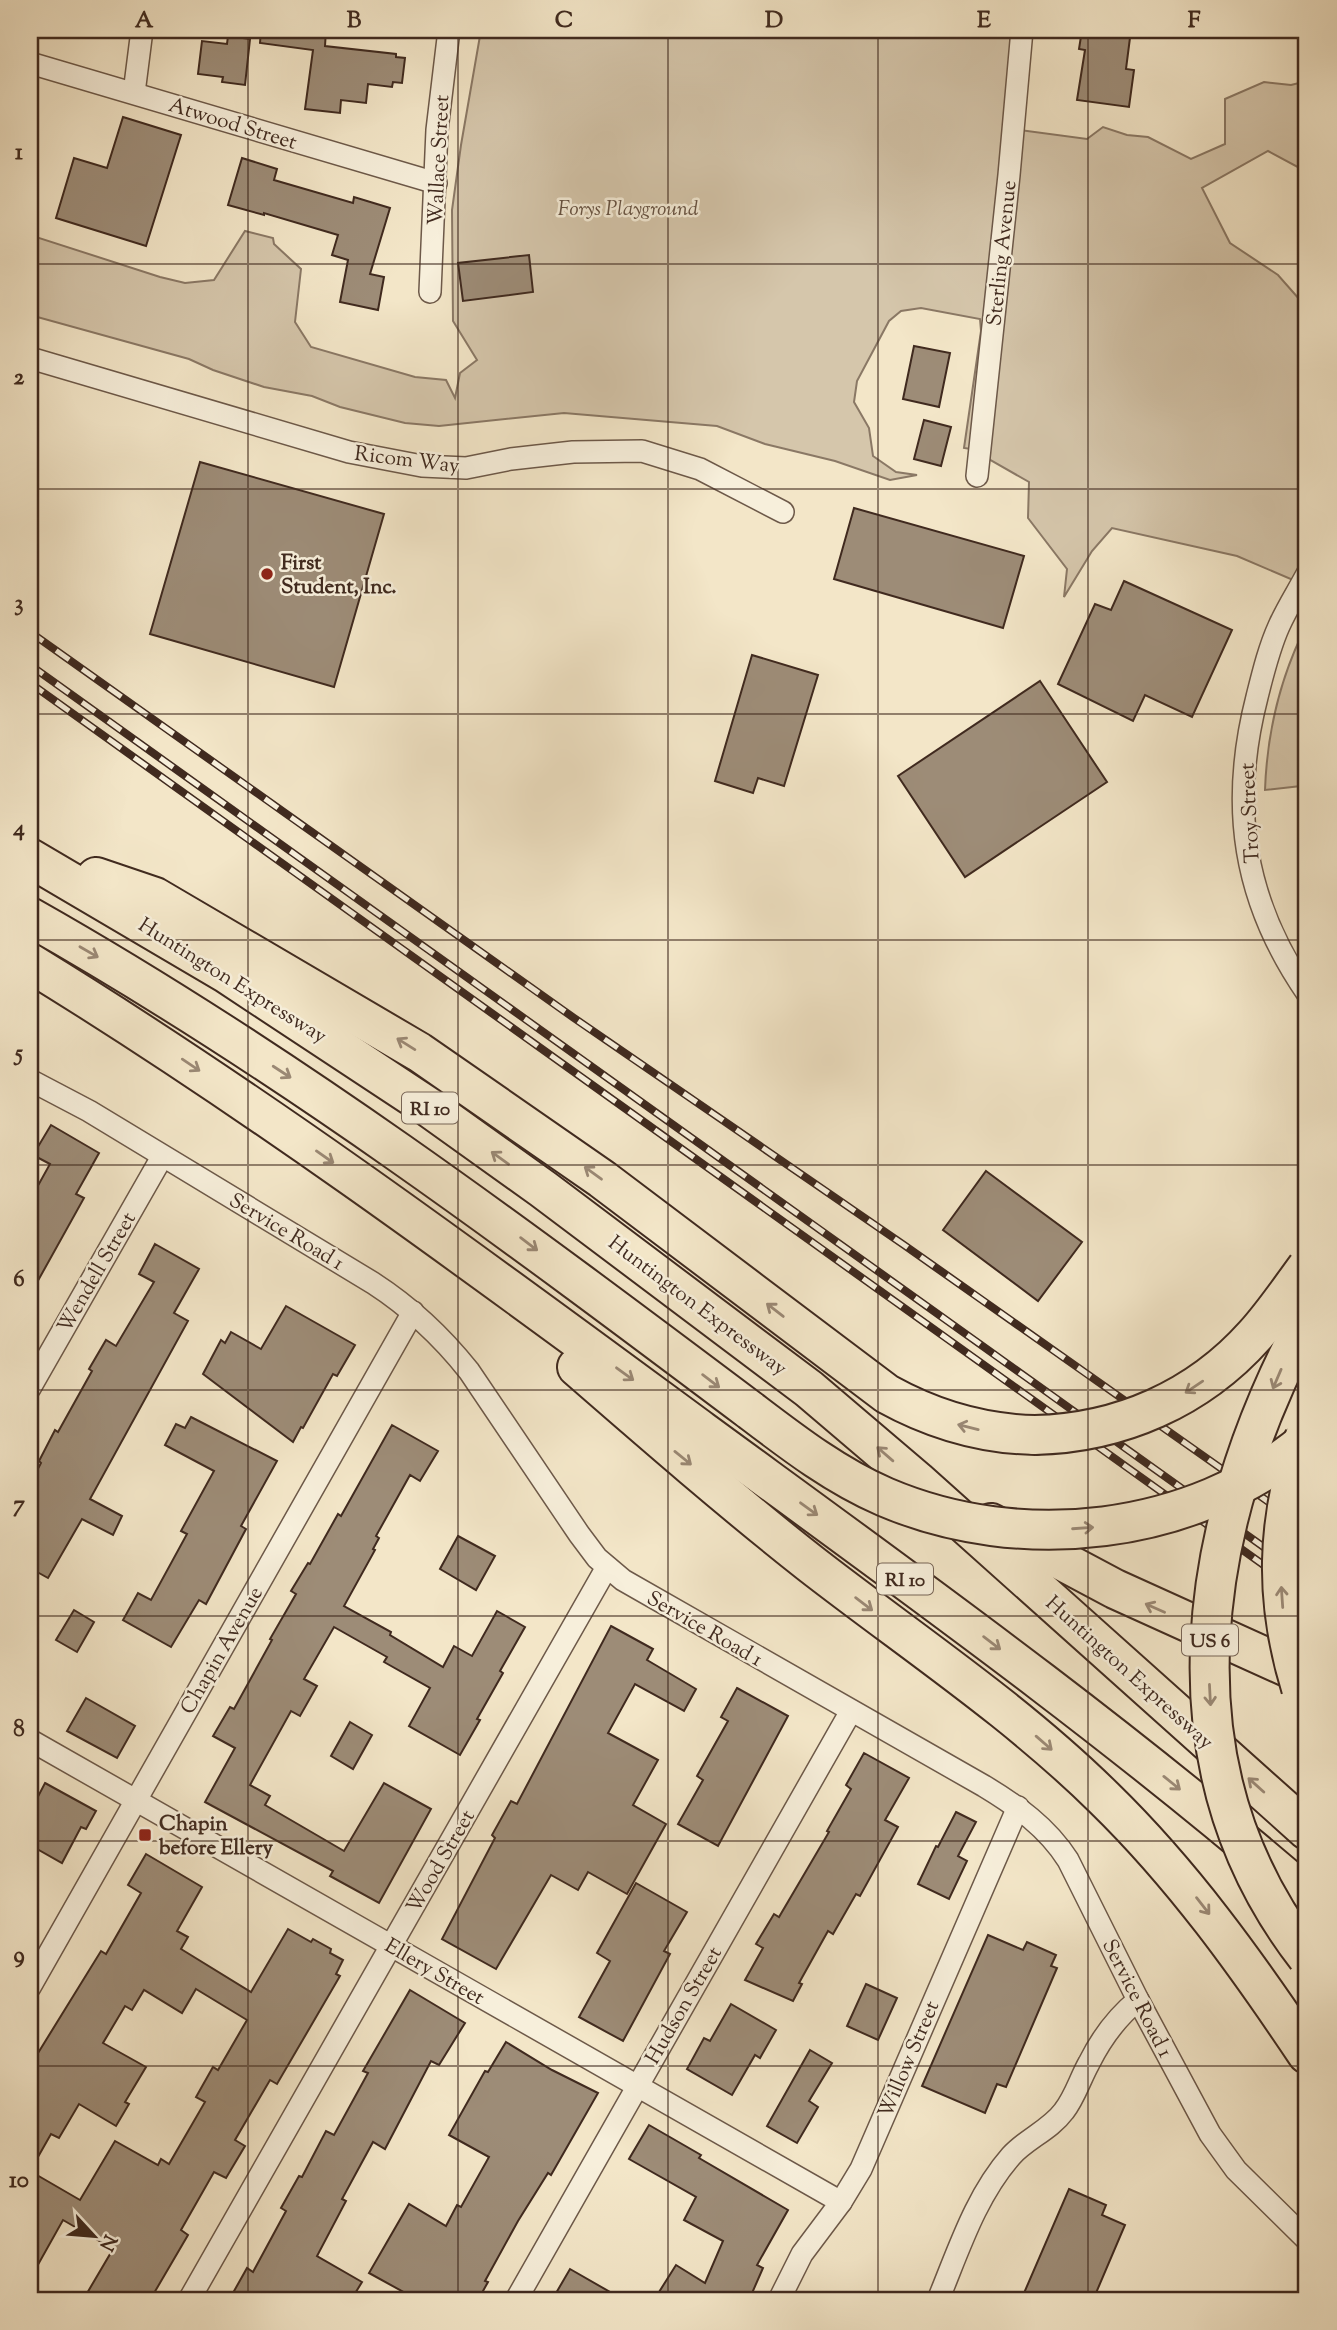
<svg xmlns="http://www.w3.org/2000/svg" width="1337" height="2330" viewBox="0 0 1337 2330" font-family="'Sorts Mill Goudy',serif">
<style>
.green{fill:#d5c6ab;stroke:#8a7865;stroke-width:2}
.building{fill:#9d8c77;stroke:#402a1f;stroke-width:2;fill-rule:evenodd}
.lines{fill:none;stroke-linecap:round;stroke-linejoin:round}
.minor-casing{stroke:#6d5949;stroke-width:24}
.motorway-casing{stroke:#402a1f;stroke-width:42}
.minor{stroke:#f7efdb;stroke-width:21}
.motorway{stroke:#f3e6c8;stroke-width:38}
.rail-casing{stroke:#402a1f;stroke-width:8}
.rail{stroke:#f7efdb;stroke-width:5;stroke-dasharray:16;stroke-linecap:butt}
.motorway-bridge-casing{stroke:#402a1f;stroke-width:42;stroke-linecap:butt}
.motorway-bridge{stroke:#f3e6c8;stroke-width:38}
.oneway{stroke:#9a8874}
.grid{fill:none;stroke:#402a1f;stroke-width:2;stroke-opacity:0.55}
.poi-dot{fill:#8f2418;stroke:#f7efdb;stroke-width:2.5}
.labels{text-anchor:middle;stroke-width:5;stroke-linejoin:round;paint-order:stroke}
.shield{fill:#f7efdb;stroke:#776557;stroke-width:2}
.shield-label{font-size:19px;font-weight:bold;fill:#402a1f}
.street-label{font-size:21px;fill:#402a1f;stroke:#f7efdb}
.park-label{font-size:21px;font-style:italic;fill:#655142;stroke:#f7efdb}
.poi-label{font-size:21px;font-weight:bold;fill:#402a1f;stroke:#f7efdb;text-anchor:start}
.neatline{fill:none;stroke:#402a1f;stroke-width:2.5}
.grid-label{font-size:23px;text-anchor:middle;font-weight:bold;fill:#402a1f}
</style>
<rect width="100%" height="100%" fill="#f3e6c8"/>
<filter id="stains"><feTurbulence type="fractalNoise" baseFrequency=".00286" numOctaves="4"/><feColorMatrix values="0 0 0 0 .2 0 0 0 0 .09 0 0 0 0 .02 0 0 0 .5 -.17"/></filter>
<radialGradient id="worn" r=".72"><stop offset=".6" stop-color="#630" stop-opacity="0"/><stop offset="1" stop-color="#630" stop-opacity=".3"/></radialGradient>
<!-- green -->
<g class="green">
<path d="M481,30H1024L1013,129L1087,139L1103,127L1127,135L1148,137L1191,159L1225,144V99L1264,82L1291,85L1307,81V172L1268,151L1202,188L1230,243L1278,275L1307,308V586L1237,556L1112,528L1092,551L1064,597L1067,569L1028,518L1029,482L971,449L964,448L981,331L980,319L921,308L901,311L889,321L857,381L854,402L869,428L873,456L896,472L917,475L890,480L835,461L765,444L717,426L564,413L439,426L405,423L340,407L312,396L264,387L213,370L189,359L30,315V235L160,277L185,283L214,280L245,231L273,238L274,244L301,269L295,322L311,347L415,377L446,380L455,398L460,373L477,360L453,321L452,210L461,145Z"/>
<path d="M1307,624V781L1301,786L1265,790C1267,733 1281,675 1307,624Z"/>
</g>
<!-- building -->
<g class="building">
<path d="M261,30H326L325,46L396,54V57L405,58L402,83L393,82L392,87L368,84L366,103L341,100L340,113L305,109L313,50L260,43Z"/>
<path d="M1082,30H1131L1126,69L1134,70L1129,107L1077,100L1085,50L1079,49Z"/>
<path d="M228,36L250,39L245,85L222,82L223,77L198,74L202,41L227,44Z"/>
<path d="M123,117L181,135L146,246L56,218L74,158L107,168Z"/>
<path d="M242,158L277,169L274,180L353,203L354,197L390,208L370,274L384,277L378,310L340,302L348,260L332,255L338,235L264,213V215L228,205Z"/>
<path d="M529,255L533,292L463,301L458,263Z"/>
<path d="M914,346L950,353L939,407L903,399Z"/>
<path d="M924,420L951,427L941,466L914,459Z"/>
<path d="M200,462L384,514L334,687L150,634Z"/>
<path d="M854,508L1024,556L1003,628L834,579Z"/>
<path d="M1124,581L1232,630L1192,717L1145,695L1133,721L1058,684L1095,604L1111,610Z"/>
<path d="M752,655L818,675L784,786L758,778L753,793L715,781Z"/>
<path d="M1040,681L1107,782L965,877L898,776Z"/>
<path d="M51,1125L99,1153L76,1194L84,1198L30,1295V1200L50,1164L33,1155Z"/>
<path d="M986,1171L1082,1242L1038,1301L943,1230Z"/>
<path d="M155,1244L199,1269L174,1313L188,1321L90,1499L122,1516L113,1535L82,1519L48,1578L30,1568V1484L41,1463L39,1461L55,1430L58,1432L92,1371L89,1369L106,1340L116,1346L154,1282L139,1274Z"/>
<path d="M286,1306L355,1345L337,1376L333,1374L303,1428L301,1427L293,1442L203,1374L221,1340L225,1343L231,1332L261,1349Z"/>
<path d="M191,1417L277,1461L241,1526L246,1529L206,1604L199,1600L171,1647L123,1620L138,1593L151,1600L187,1534L181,1531L214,1471L165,1445L176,1424L185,1428Z"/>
<path d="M392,1425L438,1451L420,1481L410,1475L376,1536L379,1538L373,1549L375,1550L344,1606L391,1632L390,1635L443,1667L454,1646L472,1656L497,1611L525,1627L500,1671L503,1673L477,1719L480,1720L460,1755L409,1726L430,1688L384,1662L387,1657L334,1627L304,1679L317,1686L300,1716L291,1711L250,1785L270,1796L265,1805L344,1851L384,1783L431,1809L379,1903L330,1876L333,1871L205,1802L235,1748L213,1736L230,1707L234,1709L272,1640L270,1639L296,1594L291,1591L308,1563L310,1564L338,1514L341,1516Z"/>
<path d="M458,1536L495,1556L476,1590L440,1569Z"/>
<path d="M74,1610L94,1622L77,1652L56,1640Z"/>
<path d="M611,1626L653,1649L647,1660L696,1689L684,1711L635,1684L608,1733L658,1760L633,1805L666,1824L627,1894L588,1872L578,1890L551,1875L496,1969L442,1939L495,1838L492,1835L511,1801L517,1804Z"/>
<path d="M737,1688L788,1716L718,1846L678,1824L703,1780L697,1776L728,1721L721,1717Z"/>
<path d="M86,1698L135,1726L117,1758L67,1731Z"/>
<path d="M350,1722L372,1735L353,1769L331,1756Z"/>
<path d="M864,1753L909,1778L885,1820L898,1827L860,1896L856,1894L833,1934L828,1931L799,1983L802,1984L793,2001L745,1980L763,1948L756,1944L774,1914L779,1917L829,1832L827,1831L851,1789L846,1785Z"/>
<path d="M45,1783L96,1811L86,1829L81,1827L62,1863L30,1845V1812Z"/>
<path d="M956,1812L976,1822L958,1856L967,1861L949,1899L918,1884L936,1846L938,1847Z"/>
<path d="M146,1854L202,1887L177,1931L188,1937L181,1949L251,1992L288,1929L311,1942L313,1939L331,1949L330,1953L343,1960L336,1974L340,1976L277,2084L270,2080L235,2140L245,2146L226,2178L214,2172L181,2230L188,2235L150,2300H83L113,2249L63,2220L30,2279V2066L101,1951L106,1954L141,1893L128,1885ZM196,1989L247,2020L218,2070L213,2067L196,2097L205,2102L169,2164L161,2159L158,2165L115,2141L80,2200L30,2171L51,2134L59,2138L79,2104L116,2126L129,2104L125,2102L146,2067L103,2043L125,2006L132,2010L144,1990L182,2013Z"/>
<path d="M636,1883L687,1912L664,1951L670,1954L623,2041L579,2017L610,1961L597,1953Z"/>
<path d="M988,1935L1023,1950L1027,1942L1056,1955L1051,1966L1057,1968L1006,2087L997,2084L985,2113L922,2086Z"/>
<path d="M866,1984L897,1998L878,2040L847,2026Z"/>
<path d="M410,1990L465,2023L439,2065L431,2061L385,2149L373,2142L342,2199L346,2201L317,2256L362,2282L351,2300H229L247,2268L253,2272L286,2211L281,2208L299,2176L302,2177L326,2131L334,2135L368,2073L363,2071Z"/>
<path d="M731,2004L776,2030L760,2058L755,2055L732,2095L687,2069L704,2038L710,2041Z"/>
<path d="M506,2042L552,2070L598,2093L551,2175L548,2173L518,2221L485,2281L488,2282L478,2300H418L369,2273L409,2204L446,2226L457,2205L461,2207L489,2157L449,2135L485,2071L488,2072Z"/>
<path d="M810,2050L832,2063L809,2101L818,2107L797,2143L767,2126Z"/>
<path d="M649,2125L701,2155L699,2158L788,2210L757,2265L763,2268L749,2300H654L676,2265L705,2283L723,2241L684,2220L696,2197L629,2159Z"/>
<path d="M1069,2189L1106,2205L1102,2215L1125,2225L1093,2300H1021Z"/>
<path d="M570,2269L624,2300H552Z"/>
</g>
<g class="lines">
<defs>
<g id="minor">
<path d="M30,63L436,183"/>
<path d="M134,93L142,30"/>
<path d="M430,292L437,130L449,30"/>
<path d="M30,358L349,452L422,466L466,468L511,459L573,452L642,451L700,469L783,512"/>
<path d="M977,476L1009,175L1022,30"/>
<path d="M1307,574C1298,591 1287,608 1279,626C1269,648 1263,673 1257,697C1229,806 1243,900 1307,993"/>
<path d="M30,1080L89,1111L373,1283C410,1307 442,1337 469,1371L579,1534L597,1558L623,1580L984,1786C1017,1806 1047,1827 1068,1860L1138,2000L1210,2134L1236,2170L1307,2240"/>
<path d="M30,1388L162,1157"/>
<path d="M30,1740L841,2202"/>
<path d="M30,1987L413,1312"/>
<path d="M189,2300L607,1567"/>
<path d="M516,2300L851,1711"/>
<path d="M779,2300L802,2254L841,2202L861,2169L1018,1807"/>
<path d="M938,2300C958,2252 975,2197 1011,2156C1026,2139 1050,2130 1064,2111C1075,2097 1080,2079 1089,2063C1101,2039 1117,2017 1138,2000"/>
</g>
<g id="motorway">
<path d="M30,858L227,974L427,1106L543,1189L809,1389L917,1481L1307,1830"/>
<path d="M96,877L155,897L419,1052L602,1179L887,1394C934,1420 982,1434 1035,1435"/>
<path d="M30,917C285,1061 518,1236 751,1411"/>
<path d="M30,963C263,1106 482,1269 702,1431C907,1581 1114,1729 1307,1896"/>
<path d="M577,1367C654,1434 731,1501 811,1564C910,1641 1015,1710 1104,1798C1183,1875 1246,1963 1307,2054"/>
<path d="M991,1523L1115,1589L1307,1676"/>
</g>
</defs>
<!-- minor casing -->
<use href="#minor" class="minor-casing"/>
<!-- motorway casing -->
<use href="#motorway" class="motorway-casing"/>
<!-- minor -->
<use href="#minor" class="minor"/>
<!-- motorway -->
<use href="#motorway" class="motorway"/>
<defs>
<g id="rail">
<path d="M30,632L574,1018L904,1245L1307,1529"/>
<path d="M30,665L1307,1578"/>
<path d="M30,683L1307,1596"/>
</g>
</defs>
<!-- rail casing -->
<use href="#rail" class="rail-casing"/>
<!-- rail -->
<use href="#rail" class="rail"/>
<defs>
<g id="motorway-bridge">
<path d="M1307,1319C1199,1521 1157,1763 1307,1957"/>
<path d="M751,1411C793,1443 836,1476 885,1497C1021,1555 1193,1536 1307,1440"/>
<path d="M1035,1435C1120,1433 1198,1399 1255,1335C1274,1314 1290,1290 1307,1267"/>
<path d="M1301,1688C1274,1601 1276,1522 1305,1436"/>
</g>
</defs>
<!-- motorway-bridge casing -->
<use href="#motorway-bridge" class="motorway-bridge-casing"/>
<!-- motorway-bridge -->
<use href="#motorway-bridge" class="motorway-bridge"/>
</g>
<!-- one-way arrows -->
<defs><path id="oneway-shaft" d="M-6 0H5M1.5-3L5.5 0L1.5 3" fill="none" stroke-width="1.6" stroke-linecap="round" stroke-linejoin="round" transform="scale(1.75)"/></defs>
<g class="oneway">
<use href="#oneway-shaft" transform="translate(89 952) rotate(30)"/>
<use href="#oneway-shaft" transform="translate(406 1044) rotate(-148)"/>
<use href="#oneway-shaft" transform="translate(191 1065) rotate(34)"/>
<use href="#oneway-shaft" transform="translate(282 1072) rotate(33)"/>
<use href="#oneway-shaft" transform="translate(325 1157) rotate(35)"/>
<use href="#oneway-shaft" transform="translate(500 1158) rotate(-144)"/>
<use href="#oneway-shaft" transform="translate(593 1173) rotate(-144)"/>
<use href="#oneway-shaft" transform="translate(529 1244) rotate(37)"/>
<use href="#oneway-shaft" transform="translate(775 1310) rotate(-142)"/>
<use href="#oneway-shaft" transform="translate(625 1374) rotate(36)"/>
<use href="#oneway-shaft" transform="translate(1277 1379) rotate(113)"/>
<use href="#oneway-shaft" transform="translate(711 1381) rotate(37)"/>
<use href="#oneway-shaft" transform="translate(1194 1387) rotate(146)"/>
<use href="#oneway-shaft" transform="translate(968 1427) rotate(-166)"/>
<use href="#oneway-shaft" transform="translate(885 1454) rotate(-139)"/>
<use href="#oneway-shaft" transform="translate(683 1458) rotate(39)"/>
<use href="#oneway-shaft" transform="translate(809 1509) rotate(36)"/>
<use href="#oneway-shaft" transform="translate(1083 1528) rotate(-4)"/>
<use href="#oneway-shaft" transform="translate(1282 1597) rotate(-94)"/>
<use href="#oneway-shaft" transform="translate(864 1604) rotate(37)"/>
<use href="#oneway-shaft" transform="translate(1155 1608) rotate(-156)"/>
<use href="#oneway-shaft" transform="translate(992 1643) rotate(37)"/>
<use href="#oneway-shaft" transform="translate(1210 1695) rotate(87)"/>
<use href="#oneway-shaft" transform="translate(1044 1743) rotate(41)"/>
<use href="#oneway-shaft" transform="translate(1172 1783) rotate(39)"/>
<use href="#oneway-shaft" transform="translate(1256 1785) rotate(-138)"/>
<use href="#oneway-shaft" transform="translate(1203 1906) rotate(52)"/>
</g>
<!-- grid -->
<path class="grid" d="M248,30V2300M458,30V2300M668,30V2300M878,30V2300M1088,30V2300M30,264H1307M30,489H1307M30,714H1307M30,940H1307M30,1165H1307M30,1390H1307M30,1616H1307M30,1841H1307M30,2066H1307"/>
<!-- markers -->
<g class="poi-dot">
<circle cx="267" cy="574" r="7"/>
<rect x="138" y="1828" width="14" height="14" rx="3.5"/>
</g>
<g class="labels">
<!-- shield labels -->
<g class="shield">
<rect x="402" y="1092.5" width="56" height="31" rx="5"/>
<rect x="877" y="1563.5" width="56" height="31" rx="5"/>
<rect x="1182" y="1624.5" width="56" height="31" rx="5"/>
</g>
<g class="shield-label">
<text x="430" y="1115">RI 10</text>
<text x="905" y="1586">RI 10</text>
<text x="1210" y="1647">US 6</text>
</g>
<!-- street labels -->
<g class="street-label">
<text transform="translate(233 123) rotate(17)" y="7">Atwood Street</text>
<text transform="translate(438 160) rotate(-87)" y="7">Wallace Street</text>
<text transform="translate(1001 253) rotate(-84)" y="7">Sterling Avenue</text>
<text transform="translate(407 459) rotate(7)" y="7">Ricom Way</text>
<text transform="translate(1249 813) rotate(-93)" y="7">Troy Street</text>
<text transform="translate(233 980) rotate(32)" y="7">Huntington Expressway</text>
<text transform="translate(287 1231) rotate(31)" y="7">Service Road 1</text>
<text transform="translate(96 1272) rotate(-60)" y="7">Wendell Street</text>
<text transform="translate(698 1305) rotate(37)" y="7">Huntington Expressway</text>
<text transform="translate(705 1628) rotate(30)" y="7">Service Road 1</text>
<text transform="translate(221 1650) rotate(-60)" y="7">Chapin Avenue</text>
<text transform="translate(1130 1672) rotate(42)" y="7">Huntington Expressway</text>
<text transform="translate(440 1861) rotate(-60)" y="7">Wood Street</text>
<text transform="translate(435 1971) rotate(30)" y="7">Ellery Street</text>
<text transform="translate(1138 1998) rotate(63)" y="7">Service Road 1</text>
<text transform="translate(683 2005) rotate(-60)" y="7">Hudson Street</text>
<text transform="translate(908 2059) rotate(-67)" y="7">Willow Street</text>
</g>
<!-- park labels -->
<g class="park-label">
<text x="628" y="215">Forys Playground</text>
</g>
<!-- poi labels -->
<g class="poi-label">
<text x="281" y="569">First<tspan x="281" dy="24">Student, Inc.</tspan></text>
<text x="159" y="1830">Chapin<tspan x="159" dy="24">before Ellery</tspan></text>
</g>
</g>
<!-- margin -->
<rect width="1337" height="2330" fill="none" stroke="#f3e6c8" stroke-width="77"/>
<!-- north arrow -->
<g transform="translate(94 2236) rotate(116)" stroke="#f7efdb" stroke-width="5" paint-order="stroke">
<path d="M0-5L12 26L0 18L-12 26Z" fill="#402a1f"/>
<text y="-10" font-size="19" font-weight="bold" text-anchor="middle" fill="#402a1f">N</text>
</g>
<rect x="38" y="38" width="1260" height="2254" class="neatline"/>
<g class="grid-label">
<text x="144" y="27">A</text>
<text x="354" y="27">B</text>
<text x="564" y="27">C</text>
<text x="774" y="27">D</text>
<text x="984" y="27">E</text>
<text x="1194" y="27">F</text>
<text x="19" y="159">1</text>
<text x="19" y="384">2</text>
<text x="19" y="610">3</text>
<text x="19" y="835">4</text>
<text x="19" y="1060">5</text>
<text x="19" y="1286">6</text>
<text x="19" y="1511">7</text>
<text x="19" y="1736">8</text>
<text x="19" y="1962">9</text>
<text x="19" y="2187">10</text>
</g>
<rect width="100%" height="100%" filter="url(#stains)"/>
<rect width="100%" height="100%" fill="url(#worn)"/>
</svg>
